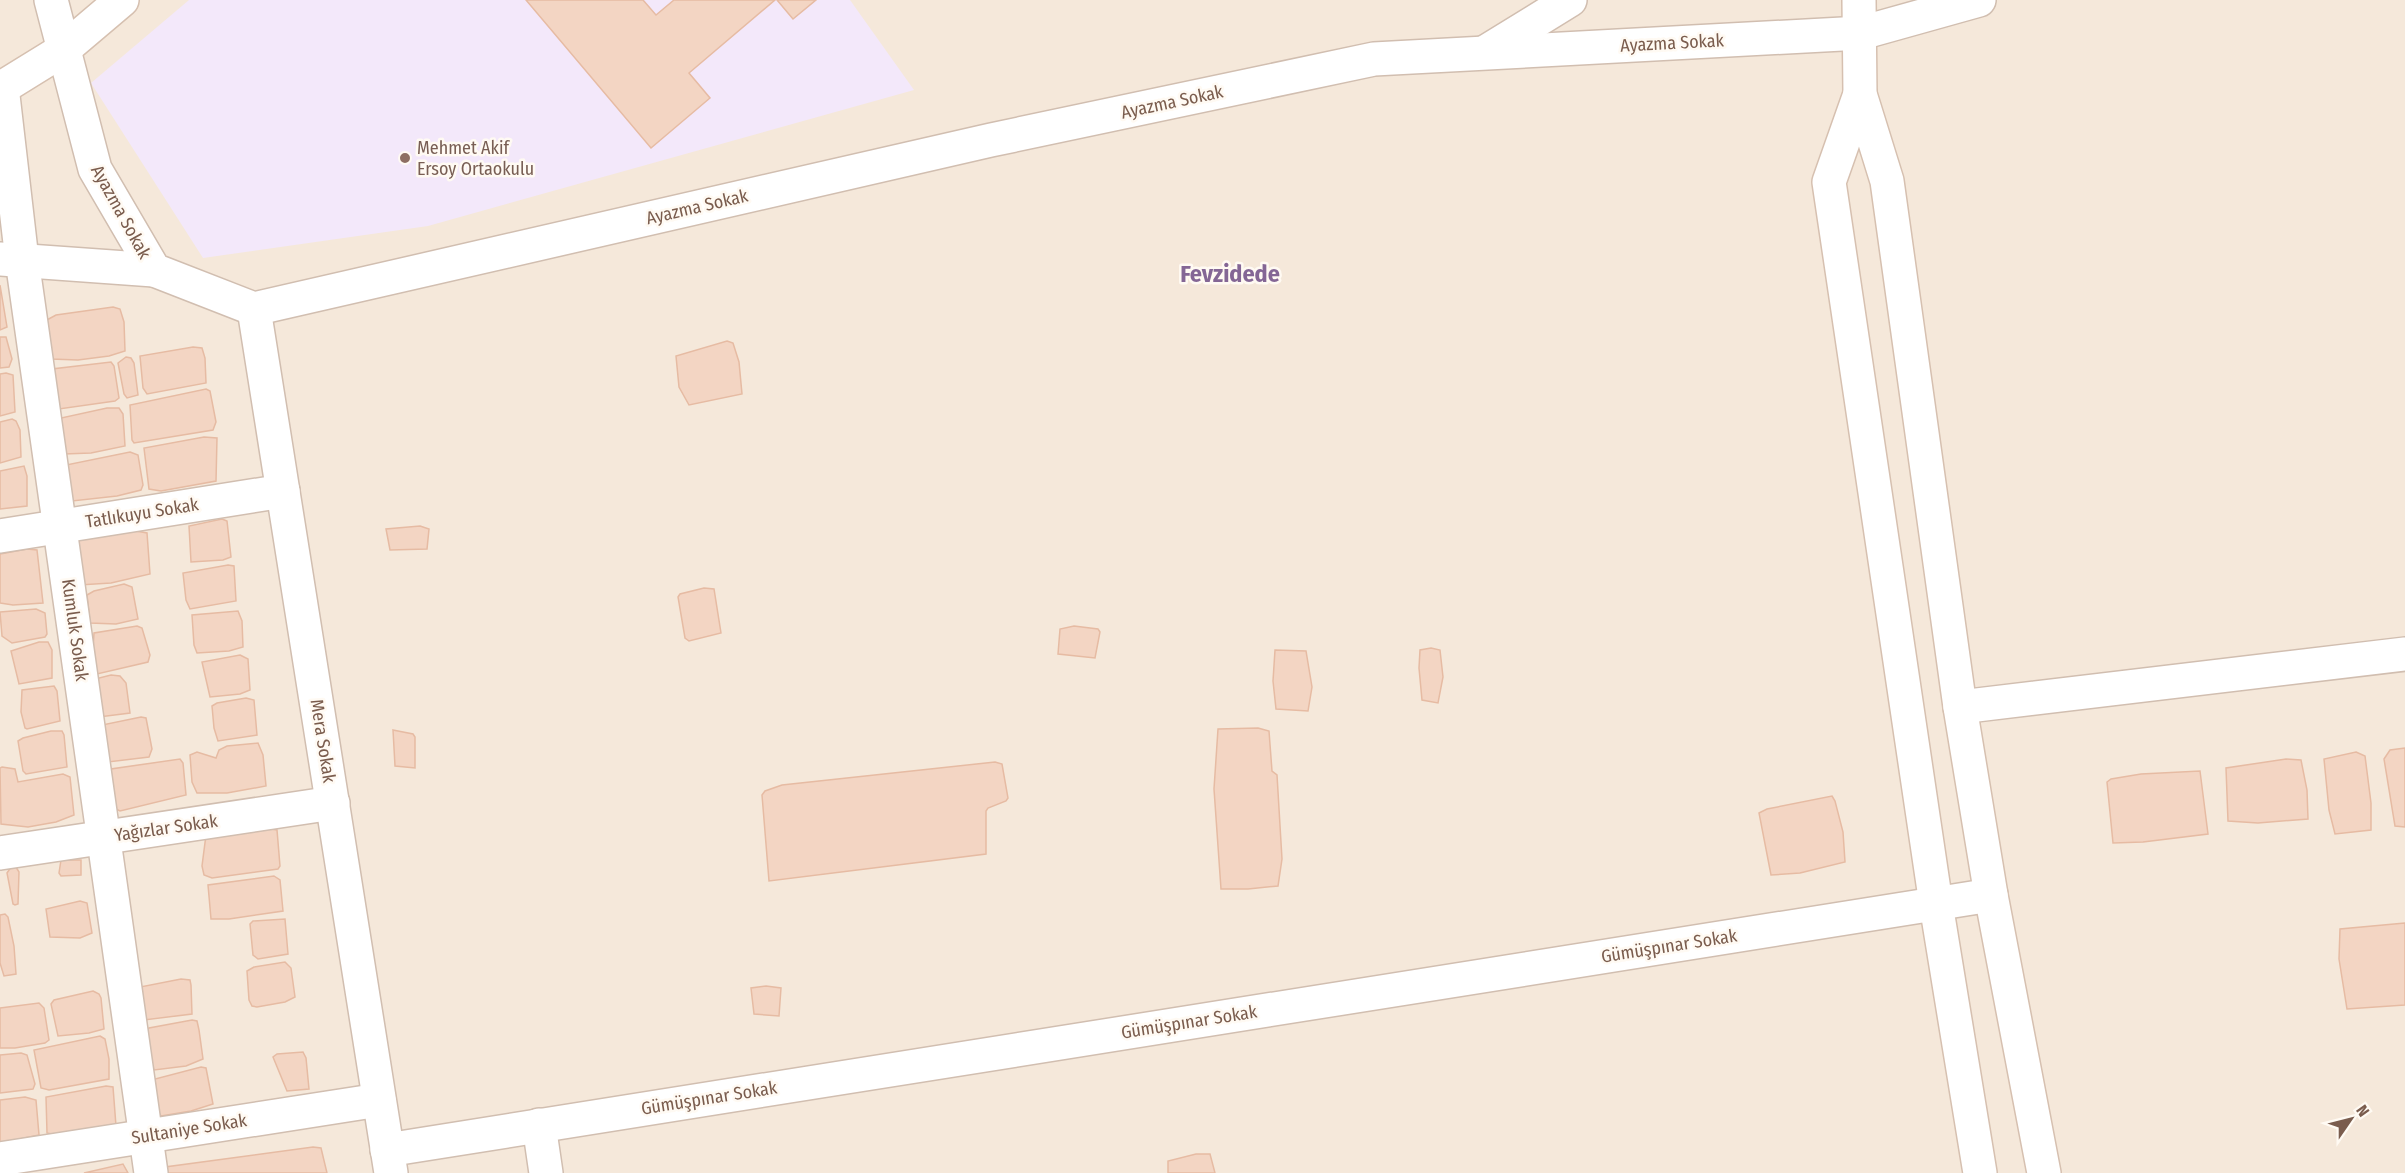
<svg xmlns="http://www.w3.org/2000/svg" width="2405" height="1173" viewBox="0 0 2405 1173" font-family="'Fira Sans Condensed',sans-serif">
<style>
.residential{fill:#f5e8da}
.education{fill:#f3e8fa}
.building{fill:#f3d5c3;stroke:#e6bba3;stroke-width:1.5}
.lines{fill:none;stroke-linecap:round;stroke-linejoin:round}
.street-casing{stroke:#d1beb0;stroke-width:36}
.secondary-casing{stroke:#d6c0b0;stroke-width:36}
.street{stroke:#fff;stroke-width:33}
.secondary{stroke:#fff;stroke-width:33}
.education-dot{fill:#8d6e63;stroke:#fffaf3;stroke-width:2}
.labels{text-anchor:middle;stroke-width:5;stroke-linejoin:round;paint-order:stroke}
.street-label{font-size:18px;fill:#7a5c4d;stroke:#fffaf3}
.education-label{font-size:18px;fill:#785e54;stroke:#fffaf3;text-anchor:start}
.district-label{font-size:24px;font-weight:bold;fill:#846695;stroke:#fffaf3}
</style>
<rect width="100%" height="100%" fill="#fdf6ec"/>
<!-- residential -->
<rect class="residential" x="0" y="0" width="2405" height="1173"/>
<!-- education -->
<path class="education" d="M189,0H850L914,90L428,226L203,258L91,83Z"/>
<!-- building -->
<g class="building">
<path d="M526,0H643L656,15L674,0H775L689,73L710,98L651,148Z"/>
<path d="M777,0H816L793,19Z"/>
<path d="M0,285L7,327L0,330Z"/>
<path d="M113,307L120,309L124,322L125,351L109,356L78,360L51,359L45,321L56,315Z"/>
<path d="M0,337H6L12,359L9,367L0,368Z"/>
<path d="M727,341L733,343L739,362L742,394L689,405L679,387L676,356Z"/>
<path d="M193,347L202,348L205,358L206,383L147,394L143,388L140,356Z"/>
<path d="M126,357L131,358L134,363L138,395L127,398L124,394L118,363Z"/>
<path d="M111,362L114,366L119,398L115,401L59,409L52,369Z"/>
<path d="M6,373L13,375L15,412L0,416V374Z"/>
<path d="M206,389L210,391L216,422L213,430L134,443L132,440L130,405Z"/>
<path d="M107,408H119L123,414L125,446L91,453L64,454L61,418Z"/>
<path d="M12,419L16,421L20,430L21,457L0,463V422Z"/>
<path d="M204,437L217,438L216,481L161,491L149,489L144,448Z"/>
<path d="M130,452L138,455L143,485L141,490L117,496L72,501L66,465Z"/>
<path d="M24,466L27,476V506L0,509V471Z"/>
<path d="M222,519L227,521L231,557L223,560L191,562L189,526Z"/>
<path d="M420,526L429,529L427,549L390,550L386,529Z"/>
<path d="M136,531L147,533L150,574L111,583L79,585L74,539Z"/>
<path d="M27,549L37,550L43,603L13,605L0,603V554Z"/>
<path d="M228,565L234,566L236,601L190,609L186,600L183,573Z"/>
<path d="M124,584L132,587L138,619L116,624L90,623L87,595L94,591Z"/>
<path d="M704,588L714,589L721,633L689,641L685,638L678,597L680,594Z"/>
<path d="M36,609L45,613L47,634L45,637L12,643L2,636L0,612Z"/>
<path d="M238,611L242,621L243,647L229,651L197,653L194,645L192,615Z"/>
<path d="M137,626L142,628L150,655L148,662L97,674L92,665L94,633Z"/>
<path d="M1074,626L1098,629L1100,632L1095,658L1058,654L1060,629Z"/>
<path d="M39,642H48L52,650V678L19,684L11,651Z"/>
<path d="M1431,648L1440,650L1443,677L1438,703L1422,700L1419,668L1420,650Z"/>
<path d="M1275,650L1306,651L1312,687L1308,711L1276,709L1273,681Z"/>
<path d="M240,655L248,659L250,690L240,694L210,697L202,662Z"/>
<path d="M111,675L120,676L126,683L130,713L99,717L95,679Z"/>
<path d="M54,686L57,691L60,721L27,729L25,728L21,712L22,690Z"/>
<path d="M246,698L254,700L257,735L218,741L214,728L212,706L217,703Z"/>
<path d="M141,717L146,718L152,749L149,757L108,762L102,725Z"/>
<path d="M1258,728L1269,731L1272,771L1277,775L1282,859L1278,886L1248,889H1221L1214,789L1218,729Z"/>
<path d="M393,730L413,734L415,737V768L395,766Z"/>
<path d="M51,731H62L64,735L67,767L26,774L23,771L18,741L23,738Z"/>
<path d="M258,743L263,755L266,786L227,793H197L192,782L190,755L197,752L216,758L219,750L227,746Z"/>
<path d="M2405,748V827L2395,826L2384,759L2390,750Z"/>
<path d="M2356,752L2365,756L2371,803V830L2335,834L2329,810L2324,759Z"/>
<path d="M180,759L183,763L186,795L120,811L114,808L111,769Z"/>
<path d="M2286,759L2301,760L2307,790L2308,819L2258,823L2228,821L2226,768Z"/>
<path d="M995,762L1002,764L1008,798L1006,801L988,808L986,811V854L769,881L762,795L765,791L782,785Z"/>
<path d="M2,767L15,769L18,782L63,774L70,777L74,815L56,822L28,827L1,824L0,768Z"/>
<path d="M2200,771L2208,834L2143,842L2113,843L2107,782L2111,779L2141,774Z"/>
<path d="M1832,796L1835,801L1843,832L1845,862L1800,873L1771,875L1759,813L1767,809Z"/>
<path d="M265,828L277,830L280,866L278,869L212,878L204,875L202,866L206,835Z"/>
<path d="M61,860H81V875L61,876L59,873Z"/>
<path d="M11,867H16L19,872L18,904L15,905L13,904L7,873Z"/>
<path d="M274,876L280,880L283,911L229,919H211L208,885Z"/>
<path d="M80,901L87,903L92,933L80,938L50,937L46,909Z"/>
<path d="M5,914L8,917L14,946L16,974L4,976L0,963V915Z"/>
<path d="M285,919L288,954L258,959L253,955L250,924L253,921Z"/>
<path d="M2405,923V1005L2347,1009L2339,959L2340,929Z"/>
<path d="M285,962L291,968L295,997L285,1002L257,1007L252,1006L249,1000L247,971L254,967Z"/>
<path d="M181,979L190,980L191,985L192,1014L144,1020L140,987Z"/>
<path d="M766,986L781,988L779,1016L754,1014L751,988Z"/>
<path d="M93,991L99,994L101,998L104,1029L89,1033L58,1036L51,1004L54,1000Z"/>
<path d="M39,1003L44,1008L49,1040L45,1043L15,1048H0V1008Z"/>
<path d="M192,1020L197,1021L199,1030L203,1059L186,1066L154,1070L150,1059L146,1031L149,1028Z"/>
<path d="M100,1036L105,1039L109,1059V1079L49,1090L41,1088L34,1050Z"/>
<path d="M303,1052L306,1058L309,1089L287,1091L273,1057L277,1054Z"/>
<path d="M21,1053L27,1055L35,1084L33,1089L0,1093V1055Z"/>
<path d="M201,1067L206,1068L213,1104L191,1111L161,1116L157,1109L155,1079Z"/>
<path d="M106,1086L113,1087L116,1126L61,1136L47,1133L46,1097Z"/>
<path d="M25,1097L36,1100L39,1135L0,1143V1100Z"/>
<path d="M313,1147L321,1148L327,1173H163L165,1167Z"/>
<path d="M1196,1154H1210L1215,1173H1168V1161Z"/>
<path d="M123,1164L128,1173H84Z"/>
</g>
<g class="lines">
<defs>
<g id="street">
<path d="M51,0L95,169L154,270L254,309L991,140L1374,59L1861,33L1979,0"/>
<path d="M1487,51L1570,0"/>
<path d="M2,87L22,260L151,1173"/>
<path d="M0,259L154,270"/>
<path d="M254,309L391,1173"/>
<path d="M0,536L283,491"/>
<path d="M1960,707L2405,654"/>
<path d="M0,853L333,803"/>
<path d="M539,1125L546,1173"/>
<path d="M387,1150L1991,895"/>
<path d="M0,1159L379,1100"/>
</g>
<g id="secondary">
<path d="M1859,0L1860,94L1887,181L1960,707L1991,895L2044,1173"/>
<path d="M0,89L63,50L122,0"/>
<path d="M1860,94L1829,182L1936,904L1980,1173"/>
</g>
</defs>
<!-- street casing -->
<use href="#street" class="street-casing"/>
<!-- secondary casing -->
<use href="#secondary" class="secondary-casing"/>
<!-- street -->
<use href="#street" class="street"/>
<!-- secondary -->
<use href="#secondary" class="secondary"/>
</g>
<!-- markers -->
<circle class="education-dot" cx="405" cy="158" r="6"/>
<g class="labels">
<!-- street labels -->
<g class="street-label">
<text transform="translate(1672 43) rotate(-3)" y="6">Ayazma Sokak</text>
<text transform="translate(1172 102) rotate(-12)" y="6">Ayazma Sokak</text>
<text transform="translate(697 207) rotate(-13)" y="6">Ayazma Sokak</text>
<text transform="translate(121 212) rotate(61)" y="6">Ayazma Sokak</text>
<text transform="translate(142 513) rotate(-9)" y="6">Tatlıkuyu Sokak</text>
<text transform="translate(75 630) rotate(82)" y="6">Kumluk Sokak</text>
<text transform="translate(323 741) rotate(81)" y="6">Mera Sokak</text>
<text transform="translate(166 828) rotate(-8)" y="6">Yağızlar Sokak</text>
<text transform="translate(1669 946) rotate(-9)" y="6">Gümüşpınar Sokak</text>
<text transform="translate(1189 1022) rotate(-9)" y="6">Gümüşpınar Sokak</text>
<text transform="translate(709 1098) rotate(-9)" y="6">Gümüşpınar Sokak</text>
<text transform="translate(189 1129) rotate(-9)" y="6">Sultaniye Sokak</text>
</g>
<!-- education labels -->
<g class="education-label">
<text x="417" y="154">Mehmet Akif<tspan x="417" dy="21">Ersoy Ortaokulu</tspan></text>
</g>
<!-- district labels -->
<g class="district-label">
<text x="1230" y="282">Fevzidede</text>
</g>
</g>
<!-- north arrow -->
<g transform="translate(2351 1119) rotate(55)" stroke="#fffaf3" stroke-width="4.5" paint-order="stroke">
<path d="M0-4.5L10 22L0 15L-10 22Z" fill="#7a5c4d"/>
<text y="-9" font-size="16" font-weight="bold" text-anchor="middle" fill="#7a5c4d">N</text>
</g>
</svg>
